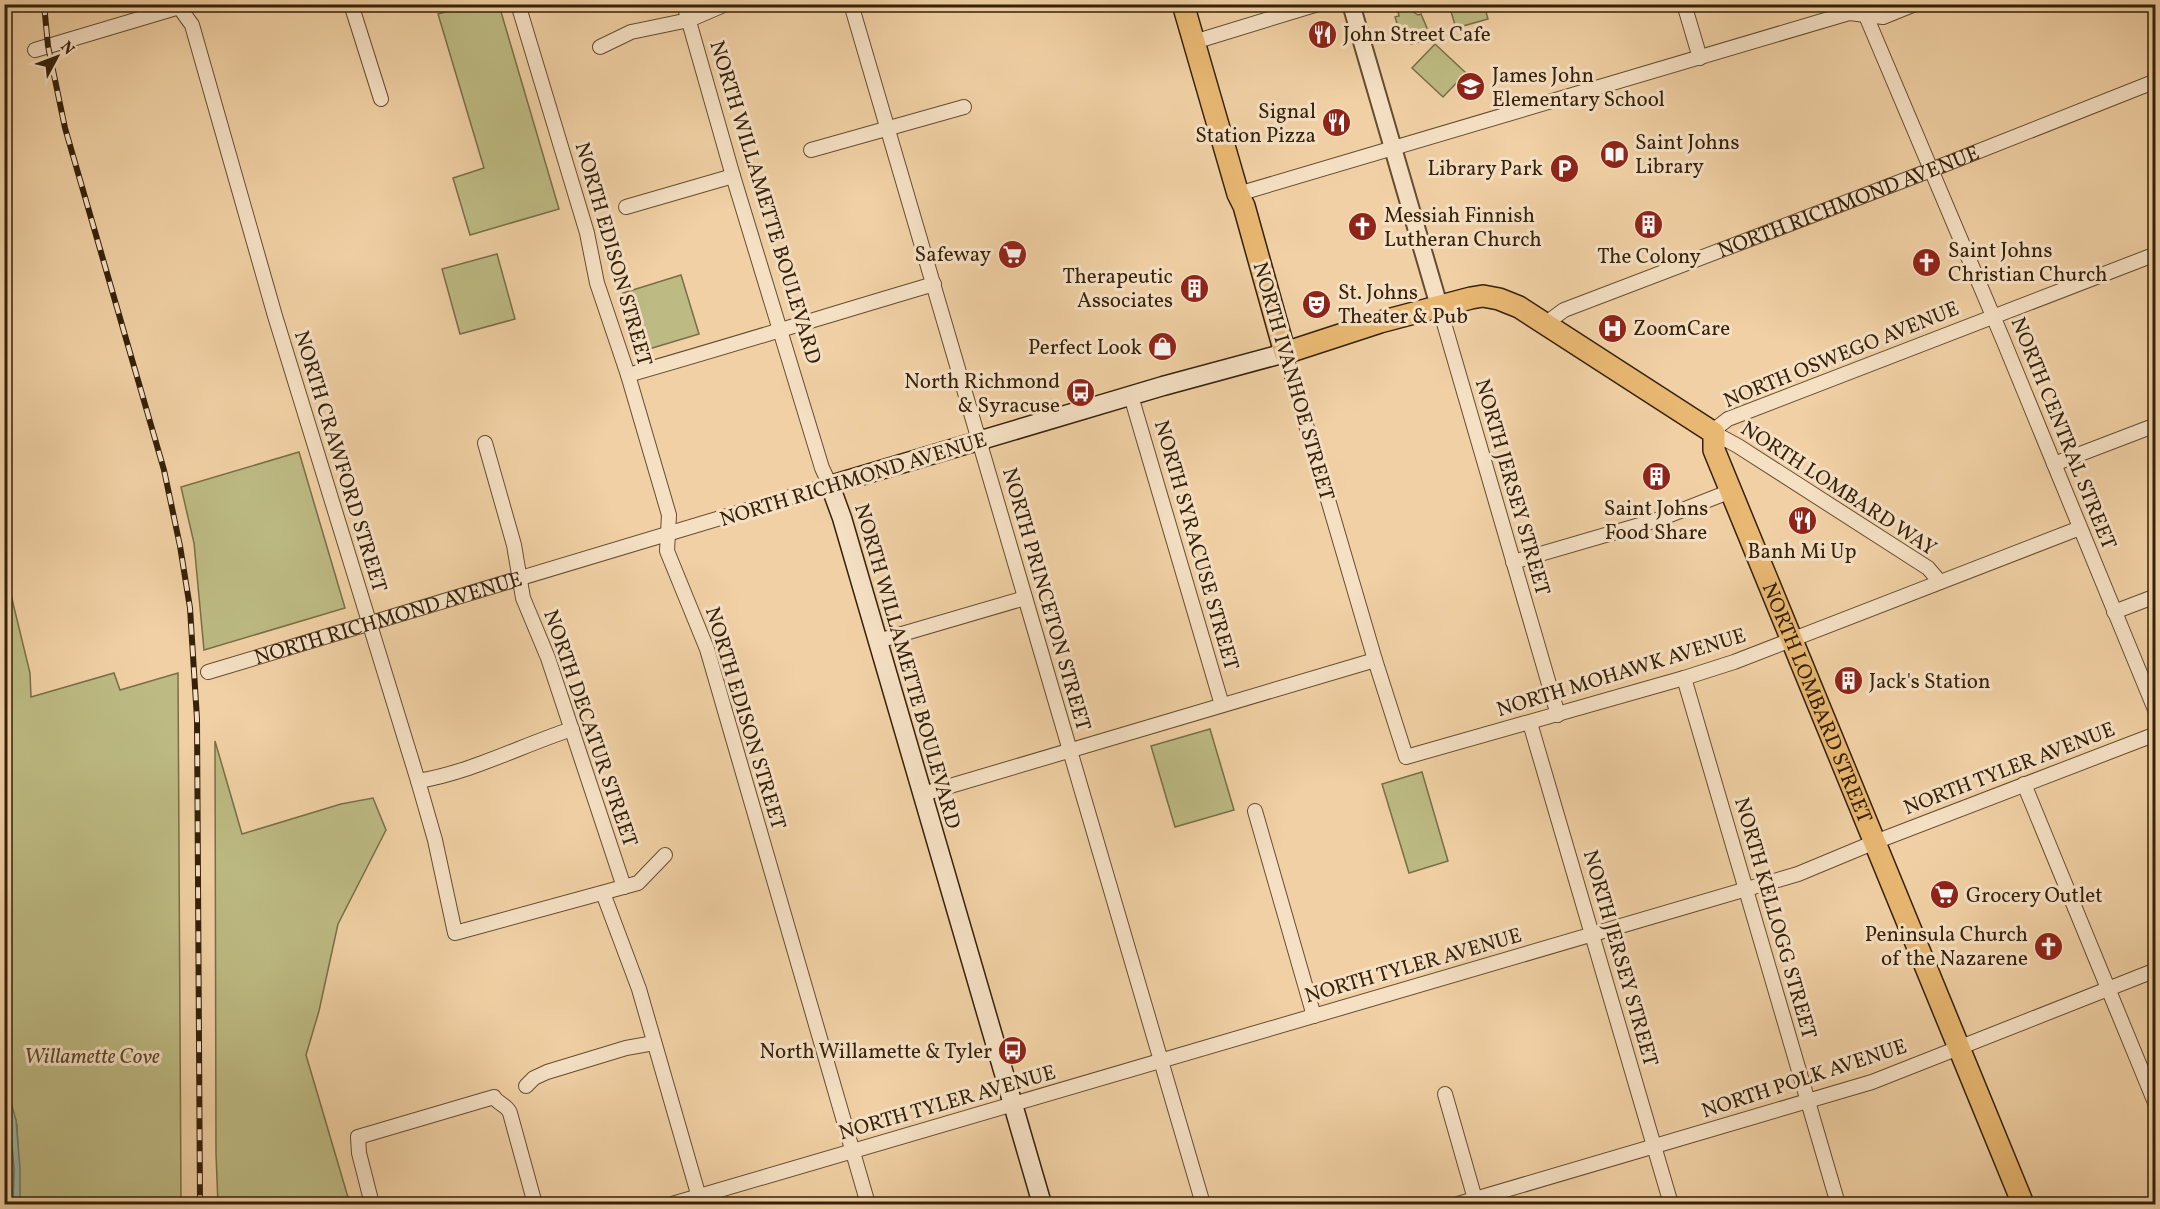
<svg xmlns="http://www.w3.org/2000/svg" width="2160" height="1209" viewBox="0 0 2160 1209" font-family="Vollkorn,serif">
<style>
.green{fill:#bdba83;stroke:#796e46;stroke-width:1.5}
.water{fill:#9ab7a6;stroke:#727b68;stroke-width:1.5}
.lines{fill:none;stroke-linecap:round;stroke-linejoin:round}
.shore{stroke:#686c58;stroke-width:1.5}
.minor-casing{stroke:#644d30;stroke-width:16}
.tertiary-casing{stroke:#644d30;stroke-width:20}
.secondary-casing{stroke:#35210a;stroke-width:21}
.primary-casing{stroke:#35210a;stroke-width:24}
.minor{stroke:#f5e0c4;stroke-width:14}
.tertiary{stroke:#f5e0c4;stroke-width:16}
.secondary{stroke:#f5e0c4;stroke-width:18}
.primary{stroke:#e8b872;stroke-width:21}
.rail-casing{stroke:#35210a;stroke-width:6}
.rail{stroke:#f5e0c4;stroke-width:4;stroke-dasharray:11;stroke-linecap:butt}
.labels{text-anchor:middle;stroke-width:6;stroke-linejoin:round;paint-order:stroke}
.poi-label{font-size:21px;fill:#35210a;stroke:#f5e0c4;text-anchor:start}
.street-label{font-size:21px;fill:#35210a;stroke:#f5e0c4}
.park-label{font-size:21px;font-style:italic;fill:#574728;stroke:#f5e0c4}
</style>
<rect width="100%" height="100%" fill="#f0d0a4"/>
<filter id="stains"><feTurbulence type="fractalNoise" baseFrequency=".00333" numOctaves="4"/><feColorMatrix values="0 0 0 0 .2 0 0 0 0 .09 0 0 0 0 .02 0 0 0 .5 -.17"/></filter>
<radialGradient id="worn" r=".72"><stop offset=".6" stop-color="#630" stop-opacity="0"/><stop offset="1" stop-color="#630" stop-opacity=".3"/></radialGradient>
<!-- green -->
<g class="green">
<path d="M470,5H499L559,209L470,235L453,178L484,168L438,14Z"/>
<path d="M1449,5H1484L1488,19L1456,28Z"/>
<path d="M1409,9L1418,15L1421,14L1427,28L1419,42L1411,44L1405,34L1400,33L1395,17L1399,16L1398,12Z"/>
<path d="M1435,44L1466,73L1443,97L1412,68Z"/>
<path d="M497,254L515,319L460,334L442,269Z"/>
<path d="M681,275L699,334L639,352L623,293Z"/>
<path d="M299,452L345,608L204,650L194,543L181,487Z"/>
<path d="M4,566L30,673L31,697L114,673L120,690L178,673L181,1204H19L17,1200L18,1150L17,1125L4,1081Z"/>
<path d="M1210,729L1234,810L1175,827L1151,746Z"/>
<path d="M215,741L242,834L341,804L373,798L386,830L338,924L319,1011L306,1055L350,1204H218L216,1154Z"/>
<path d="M1422,772L1448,861L1409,873L1382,784Z"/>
</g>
<!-- water -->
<path class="water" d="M5,1081L16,1120L20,1169V1204H5Z"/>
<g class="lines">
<!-- shore -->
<path class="shore" d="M4,1102L10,1121L14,1169L13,1204"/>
<defs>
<g id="minor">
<path d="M177,4L192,25L275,316L418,781L435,840L455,933L638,883L665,855"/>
<path d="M351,4L381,99"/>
<path d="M518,4L587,233L597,283L628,375L669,515L667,551L707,649L868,1204"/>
<path d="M851,4L1203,1204"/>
<path d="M1684,4L1700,58"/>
<path d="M1861,4L2004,342L2156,712"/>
<path d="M1194,42L1318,4"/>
<path d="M600,47L631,32L689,20L726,4"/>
<path d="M35,50L186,5"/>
<path d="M811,150L964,107"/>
<path d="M1238,194L1849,13L1883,17L1915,4"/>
<path d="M626,207L733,176"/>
<path d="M1439,306L1558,715"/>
<path id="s1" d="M1545,324L1564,310L1931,170L2156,81"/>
<path d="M1285,353L1375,660L1406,757L1684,678L1734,662L2080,528"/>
<path d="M628,375C730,346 832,314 934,284"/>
<path d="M1131,396L1222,705"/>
<path d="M485,443L514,545L523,598L548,658L624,887"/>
<path d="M2054,464L2156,425"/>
<path d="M1513,562L1657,520L1731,491"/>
<path d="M1940,582L1928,568L1738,446L1714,433L1719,426L1728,419L2156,254"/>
<path d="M2114,612L2156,596"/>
<path d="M878,641L1025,598"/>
<path id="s2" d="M208,672L830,485L822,468L733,176L684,4"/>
<path d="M1684,678L1838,1204"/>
<path d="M1530,723L1671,1204"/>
<path d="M418,781C472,772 520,746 572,729"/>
<path d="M2024,784L2156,1105"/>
<path d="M923,794L1375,660"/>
<path d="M1255,811L1314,1016"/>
<path d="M603,893L639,989L701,1204"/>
<path d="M526,1086L534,1078L547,1072L626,1048L654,1043"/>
<path d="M1445,1094L1475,1199"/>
<path d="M372,1204L359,1153L358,1137L494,1097C498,1104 507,1105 510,1113L535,1204"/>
<path d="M672,1204L1798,874L1875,842L2156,734"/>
<path d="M1458,1204L1872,1082L2156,970"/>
</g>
<path id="tertiary" d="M1351,4L1439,306"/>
<path id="secondary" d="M1042,1204L842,518L830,485L1163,386L1285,353"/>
<g id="primary">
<path id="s3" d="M1183,4L1238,194L1244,206L1285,353L1380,322L1471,298L1483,296L1499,299L1519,307L1714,433V450L2023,1204"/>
</g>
</defs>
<!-- minor casing -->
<use href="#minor" class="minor-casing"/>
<!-- tertiary casing -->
<use href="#tertiary" class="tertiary-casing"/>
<!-- secondary casing -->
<use href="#secondary" class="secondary-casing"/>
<!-- primary casing -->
<use href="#primary" class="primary-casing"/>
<!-- minor -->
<use href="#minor" class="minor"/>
<!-- tertiary -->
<use href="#tertiary" class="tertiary"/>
<!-- secondary -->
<use href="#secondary" class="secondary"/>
<!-- primary -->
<use href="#primary" class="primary"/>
<defs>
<path id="rail" d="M44,4L48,46L65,128L164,470L180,546L190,608L197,719L200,1204"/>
</defs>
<!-- rail casing -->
<use href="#rail" class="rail-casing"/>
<!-- rail -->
<use href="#rail" class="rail"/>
</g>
<!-- icons -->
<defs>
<symbol id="restaurant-disc" viewBox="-11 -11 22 22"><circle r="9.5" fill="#8f2418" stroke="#f5e0c4"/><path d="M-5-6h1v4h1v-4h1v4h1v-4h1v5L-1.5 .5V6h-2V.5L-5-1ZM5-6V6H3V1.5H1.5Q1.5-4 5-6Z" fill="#fff"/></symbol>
<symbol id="school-disc" viewBox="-11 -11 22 22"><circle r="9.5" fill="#8f2418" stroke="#f5e0c4"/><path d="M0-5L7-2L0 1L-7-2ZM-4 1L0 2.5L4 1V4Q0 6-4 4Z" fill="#fff"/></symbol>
<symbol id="library-disc" viewBox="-11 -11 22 22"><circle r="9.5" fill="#8f2418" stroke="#f5e0c4"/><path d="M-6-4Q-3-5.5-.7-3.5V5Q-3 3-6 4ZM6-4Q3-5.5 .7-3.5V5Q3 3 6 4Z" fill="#fff"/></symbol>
<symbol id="parking-disc" viewBox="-11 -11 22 22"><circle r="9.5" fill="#8f2418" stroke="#f5e0c4"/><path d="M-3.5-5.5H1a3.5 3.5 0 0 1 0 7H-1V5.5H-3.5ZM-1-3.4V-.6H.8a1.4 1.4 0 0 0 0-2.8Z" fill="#fff"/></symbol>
<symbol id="building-disc" viewBox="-11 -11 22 22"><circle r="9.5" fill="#8f2418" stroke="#f5e0c4"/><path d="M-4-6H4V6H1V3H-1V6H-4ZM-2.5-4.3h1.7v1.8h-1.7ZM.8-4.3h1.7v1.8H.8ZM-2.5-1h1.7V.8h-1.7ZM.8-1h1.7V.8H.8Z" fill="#fff"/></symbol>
<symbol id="church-disc" viewBox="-11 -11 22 22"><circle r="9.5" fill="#8f2418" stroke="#f5e0c4"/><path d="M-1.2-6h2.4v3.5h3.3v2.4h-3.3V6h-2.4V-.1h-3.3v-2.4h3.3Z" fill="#fff"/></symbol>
<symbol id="supermarket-disc" viewBox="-11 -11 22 22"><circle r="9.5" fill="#8f2418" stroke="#f5e0c4"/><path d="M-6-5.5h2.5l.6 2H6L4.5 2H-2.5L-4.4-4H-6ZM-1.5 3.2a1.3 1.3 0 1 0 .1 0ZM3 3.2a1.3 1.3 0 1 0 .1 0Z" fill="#fff"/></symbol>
<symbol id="theatre-disc" viewBox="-11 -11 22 22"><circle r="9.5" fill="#8f2418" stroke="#f5e0c4"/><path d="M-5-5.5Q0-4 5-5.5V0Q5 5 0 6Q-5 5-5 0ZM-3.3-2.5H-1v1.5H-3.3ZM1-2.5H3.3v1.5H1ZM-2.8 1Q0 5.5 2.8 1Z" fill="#fff"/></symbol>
<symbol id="hospital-disc" viewBox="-11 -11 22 22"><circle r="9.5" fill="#8f2418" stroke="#f5e0c4"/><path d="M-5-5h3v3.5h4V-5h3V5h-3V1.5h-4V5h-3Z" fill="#fff"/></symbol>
<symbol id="shop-disc" viewBox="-11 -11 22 22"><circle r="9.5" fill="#8f2418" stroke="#f5e0c4"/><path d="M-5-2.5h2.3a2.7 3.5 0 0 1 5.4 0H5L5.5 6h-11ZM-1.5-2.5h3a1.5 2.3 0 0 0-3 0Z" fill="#fff"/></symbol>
<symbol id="bus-disc" viewBox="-11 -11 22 22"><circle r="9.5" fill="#8f2418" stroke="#f5e0c4"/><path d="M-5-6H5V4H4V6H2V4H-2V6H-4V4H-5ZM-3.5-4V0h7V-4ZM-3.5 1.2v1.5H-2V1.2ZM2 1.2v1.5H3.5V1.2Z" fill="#fff"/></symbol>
</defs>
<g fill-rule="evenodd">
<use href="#restaurant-disc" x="1306" y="18" width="33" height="33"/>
<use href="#school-disc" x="1454" y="70" width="33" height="33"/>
<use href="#restaurant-disc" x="1320" y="106" width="33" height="33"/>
<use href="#library-disc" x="1598" y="138" width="33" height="33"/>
<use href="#parking-disc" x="1548" y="152" width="33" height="33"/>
<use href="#building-disc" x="1632" y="208" width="33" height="33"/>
<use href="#church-disc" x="1346" y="210" width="33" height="33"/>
<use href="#supermarket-disc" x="996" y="238" width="33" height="33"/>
<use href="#church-disc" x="1910" y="246" width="33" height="33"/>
<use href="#building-disc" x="1178" y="272" width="33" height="33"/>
<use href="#theatre-disc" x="1300" y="288" width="33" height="33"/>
<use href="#hospital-disc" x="1596" y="312" width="33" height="33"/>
<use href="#shop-disc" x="1146" y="330" width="33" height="33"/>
<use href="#bus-disc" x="1064" y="376" width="33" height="33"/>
<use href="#building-disc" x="1640" y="460" width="33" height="33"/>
<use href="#restaurant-disc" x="1786" y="504" width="33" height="33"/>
<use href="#building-disc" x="1832" y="664" width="33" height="33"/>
<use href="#supermarket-disc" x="1928" y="878" width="33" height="33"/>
<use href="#church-disc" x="2032" y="930" width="33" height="33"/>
<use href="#bus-disc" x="996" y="1034" width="33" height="33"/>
</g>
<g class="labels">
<!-- poi labels -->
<g class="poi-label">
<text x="1343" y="41">John Street Cafe</text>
<text x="1492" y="82">James John<tspan x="1492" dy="24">Elementary School</tspan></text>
<text x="1316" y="118" text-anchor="end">Signal<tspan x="1316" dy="24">Station Pizza</tspan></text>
<text x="1635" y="149">Saint Johns<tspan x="1635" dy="24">Library</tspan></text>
<text x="1543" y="175" text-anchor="end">Library Park</text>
<text x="1384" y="222">Messiah Finnish<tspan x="1384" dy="24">Lutheran Church</tspan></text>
<text x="1948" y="257">Saint Johns<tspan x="1948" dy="24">Christian Church</tspan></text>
<text x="991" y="261" text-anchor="end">Safeway</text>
<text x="1649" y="263" text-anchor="middle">The Colony</text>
<text x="1173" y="283" text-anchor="end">Therapeutic<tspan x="1173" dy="24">Associates</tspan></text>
<text x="1338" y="299">St. Johns<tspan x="1338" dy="24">Theater &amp; Pub</tspan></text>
<text x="1633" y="335">ZoomCare</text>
<text x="1142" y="354" text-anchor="end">Perfect Look</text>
<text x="1060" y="388" text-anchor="end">North Richmond<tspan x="1060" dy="24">&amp; Syracuse</tspan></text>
<text x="1656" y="515" text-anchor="middle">Saint Johns<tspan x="1656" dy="24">Food Share</tspan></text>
<text x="1802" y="558" text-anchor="middle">Banh Mi Up</text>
<text x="1869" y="688">Jack's Station</text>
<text x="1966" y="902">Grocery Outlet</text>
<text x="2028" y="941" text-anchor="end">Peninsula Church<tspan x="2028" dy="24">of the Nazarene</tspan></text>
<text x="992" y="1058" text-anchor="end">North Willamette &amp; Tyler</text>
</g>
<!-- street labels -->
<g class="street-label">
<text dy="7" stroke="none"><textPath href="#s1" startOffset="328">NORTH RICHMOND AVENUE</textPath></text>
<text transform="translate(766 202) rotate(73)" y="7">NORTH WILLAMETTE BOULEVARD</text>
<text transform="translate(614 254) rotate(74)" y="7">NORTH EDISON STREET</text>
<text transform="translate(1841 354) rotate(-22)" y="7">NORTH OSWEGO AVENUE</text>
<text transform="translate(1294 381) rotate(74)" y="7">NORTH IVANHOE STREET</text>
<text transform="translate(2064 433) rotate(68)" y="7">NORTH CENTRAL STREET</text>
<text transform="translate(341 461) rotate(73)" y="7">NORTH CRAWFORD STREET</text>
<text transform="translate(853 479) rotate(-17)" y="7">NORTH RICHMOND AVENUE</text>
<text transform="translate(1513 487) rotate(74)" y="7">NORTH JERSEY STREET</text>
<text transform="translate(1839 488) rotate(33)" y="7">NORTH LOMBARD WAY</text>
<text transform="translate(1197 545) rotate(74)" y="7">NORTH SYRACUSE STREET</text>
<text transform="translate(1047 599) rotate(74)" y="7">NORTH PRINCETON STREET</text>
<text dy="7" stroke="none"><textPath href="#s2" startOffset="188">NORTH RICHMOND AVENUE</textPath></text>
<text transform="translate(908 666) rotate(74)" y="7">NORTH WILLAMETTE BOULEVARD</text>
<text transform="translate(1621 672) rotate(-17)" y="7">NORTH MOHAWK AVENUE</text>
<text dy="7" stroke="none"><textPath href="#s3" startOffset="1130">NORTH LOMBARD STREET</textPath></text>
<text transform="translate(746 718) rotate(73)" y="7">NORTH EDISON STREET</text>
<text transform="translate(591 728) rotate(71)" y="7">NORTH DECATUR STREET</text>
<text transform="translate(2009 768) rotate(-21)" y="7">NORTH TYLER AVENUE</text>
<text transform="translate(1776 918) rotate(74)" y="7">NORTH KELLOGG STREET</text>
<text transform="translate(1621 958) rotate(74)" y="7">NORTH JERSEY STREET</text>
<text transform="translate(1413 965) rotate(-16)" y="7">NORTH TYLER AVENUE</text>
<text transform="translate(1804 1078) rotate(-18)" y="7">NORTH POLK AVENUE</text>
<text transform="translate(947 1102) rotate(-16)" y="7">NORTH TYLER AVENUE</text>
</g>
<!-- park labels -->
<g class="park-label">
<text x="92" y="1063">Willamette Cove</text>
</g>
</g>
<!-- margin -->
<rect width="2160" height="1209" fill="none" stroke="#f0d0a4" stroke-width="24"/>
<rect x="6" y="6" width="2148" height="1197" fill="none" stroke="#35210a" stroke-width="3"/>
<rect x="12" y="12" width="2136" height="1185" fill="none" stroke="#35210a" stroke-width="1.5"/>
<!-- north arrow -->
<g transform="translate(57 57) rotate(49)" stroke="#f5e0c4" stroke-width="4.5" paint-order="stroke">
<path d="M0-4.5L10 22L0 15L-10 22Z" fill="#35210a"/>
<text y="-9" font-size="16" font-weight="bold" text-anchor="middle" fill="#35210a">N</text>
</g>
<rect width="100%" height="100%" filter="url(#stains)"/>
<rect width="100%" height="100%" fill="url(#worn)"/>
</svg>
